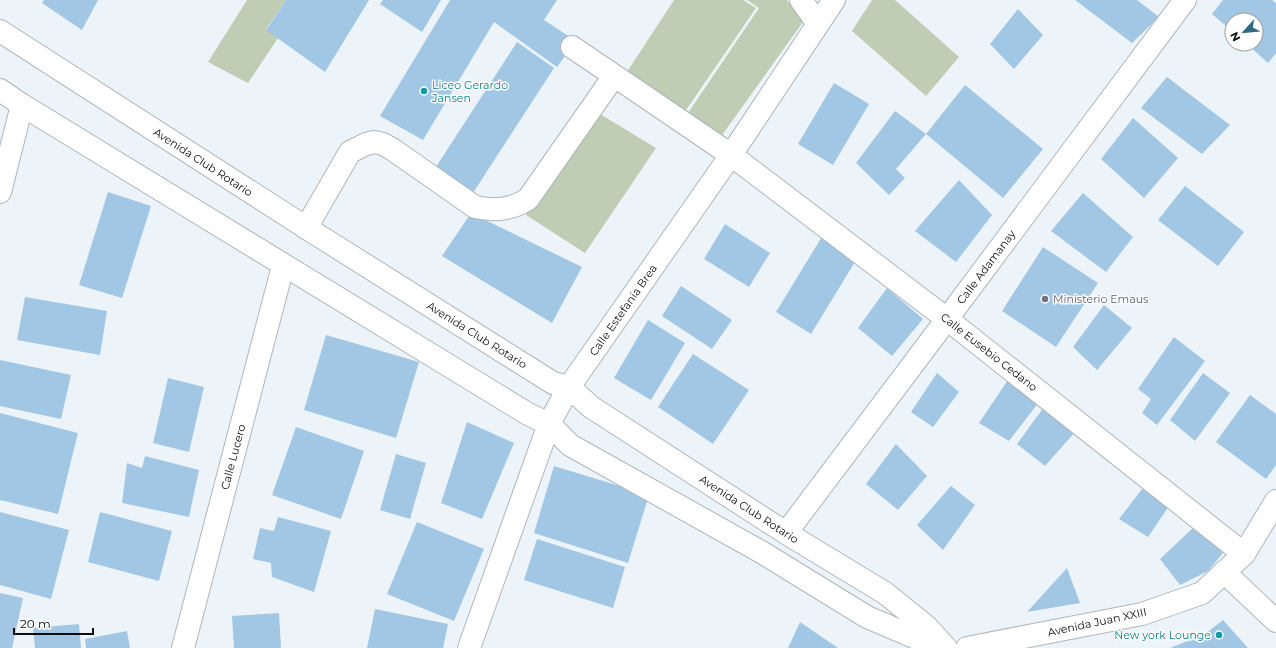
<svg xmlns="http://www.w3.org/2000/svg" width="1276" height="648" viewBox="0 0 1276 648" font-family="Montserrat,sans-serif">
<style>
.green{fill:#becdb3}
.building{fill:#a2c7e4}
.lines{fill:none;stroke-linecap:round;stroke-linejoin:round}
.minor-casing{stroke:#afb5ba;stroke-width:24}
.secondary-casing{stroke:#afb5ba;stroke-width:24}
.minor{stroke:#fff;stroke-width:22}
.secondary{stroke:#fff;stroke-width:22}
.culture-dot{fill:#0f9aa8;stroke:#fff;stroke-width:1.5}
.worship-dot{fill:#6b7280;stroke:#fff;stroke-width:1.5}
.labels{text-anchor:middle;stroke-width:3;stroke-linejoin:round;paint-order:stroke}
.culture-label{font-size:11px;fill:#0d838f;stroke:#fff;text-anchor:start}
.street-label{font-size:11px;fill:#0b0d0e;stroke:#fff}
.worship-label{font-size:11px;fill:#5b616d;stroke:#fff;text-anchor:start}
</style>
<rect width="100%" height="100%" fill="#edf4f9"/>
<!-- green -->
<g class="green">
<path d="M247,0H286L266,29L278,38L248,83L208,62Z"/>
<path d="M674,0H743L756,8L684,113L625,75Z"/>
<path d="M747,0H787L803,22L720,138L686,116L759,8Z"/>
<path d="M872,0H895L959,57L926,96L852,31Z"/>
<path d="M595,111L656,148L585,253L526,215Z"/>
</g>
<!-- building -->
<g class="building">
<path d="M44,0H98L82,30L42,3Z"/>
<path d="M286,0H369L325,72L266,30Z"/>
<path d="M383,0H441L422,32L380,4Z"/>
<path d="M450,0H557L544,20L576,41L557,67L494,22L423,140L380,116Z"/>
<path d="M1075,0H1137L1159,17L1132,43Z"/>
<path d="M1223,0H1272L1276,3V53L1268,63L1247,44H1256V20H1232V31L1212,14Z"/>
<path d="M1018,9L1043,35L1014,69L990,44Z"/>
<path d="M517,42L554,68L471,196L434,170Z"/>
<path d="M1167,77L1230,125L1202,154L1141,108Z"/>
<path d="M834,83L869,104L833,165L798,144Z"/>
<path d="M965,85L1043,149L1003,198L926,134Z"/>
<path d="M895,111L926,134L896,169L905,178L889,195L856,163Z"/>
<path d="M1133,118L1178,158L1144,198L1101,159Z"/>
<path d="M959,180L992,215L956,262L915,231Z"/>
<path d="M1185,186L1244,232L1218,266L1158,220Z"/>
<path d="M108,192L151,206L122,298L79,285Z"/>
<path d="M1083,193L1133,237L1106,272L1051,231Z"/>
<path d="M471,213L582,267L552,323L442,256Z"/>
<path d="M725,224L770,253L749,287L704,259Z"/>
<path d="M823,235L858,257L811,334L776,312Z"/>
<path d="M1043,247L1098,283L1056,347L1002,311Z"/>
<path d="M681,286L732,320L712,349L662,316Z"/>
<path d="M887,288L923,319L892,356L858,328Z"/>
<path d="M25,297L107,311L100,355L17,340Z"/>
<path d="M1104,305L1132,328L1097,370L1073,347Z"/>
<path d="M648,320L685,343L651,400L614,378Z"/>
<path d="M326,335L419,362L396,438L304,410Z"/>
<path d="M1174,337L1205,361L1157,425L1142,413L1151,399L1138,389Z"/>
<path d="M693,354L749,390L713,444L658,407Z"/>
<path d="M0,360L71,375L61,419L0,406Z"/>
<path d="M937,373L959,392L933,427L911,412Z"/>
<path d="M1203,373L1230,393L1195,441L1170,420Z"/>
<path d="M168,378L204,387L189,452L153,443Z"/>
<path d="M1008,380L1039,402L1009,441L979,423Z"/>
<path d="M1250,395L1276,414V465L1266,479L1216,442Z"/>
<path d="M1044,407L1076,431L1045,466L1017,444Z"/>
<path d="M0,413L78,433L58,514L0,500Z"/>
<path d="M467,422L514,443L482,519L441,503Z"/>
<path d="M296,427L364,451L341,519L272,495Z"/>
<path d="M896,444L927,476L898,510L866,484Z"/>
<path d="M396,454L426,463L410,519L380,510Z"/>
<path d="M145,456L199,470L189,517L122,503L127,463L142,468Z"/>
<path d="M554,466L649,495L628,563L534,533Z"/>
<path d="M951,486L975,505L943,550L917,525Z"/>
<path d="M1142,489L1169,506L1148,537L1119,519Z"/>
<path d="M0,512L69,530L51,599L0,585Z"/>
<path d="M100,512L172,531L159,581L88,562Z"/>
<path d="M278,517L331,531L314,592L272,577L271,563L253,559L260,528L274,531Z"/>
<path d="M417,522L484,549L454,621L387,594Z"/>
<path d="M1195,526L1223,553L1208,571L1180,585L1160,559Z"/>
<path d="M537,539L625,567L613,608L524,580Z"/>
<path d="M1067,568L1080,603L1027,612Z"/>
<path d="M0,593L23,598L12,648H0Z"/>
<path d="M375,609L448,624L443,648H367Z"/>
<path d="M279,613L281,648H234L232,616Z"/>
<path d="M1223,620L1248,648H1170L1193,639L1209,631Z"/>
<path d="M800,622L838,648H788Z"/>
<path d="M79,624L81,648H35L33,628Z"/>
<path d="M127,631L130,648H86L85,639Z"/>
</g>
<g class="lines">
<defs>
<g id="minor">
<path d="M801,0L818,24"/>
<path d="M572,47L731,155L947,319L1244,554"/>
<path d="M0,192L22,105"/>
<path d="M306,228L350,152L366,144L374,142L383,144L392,149L475,207C495,211 511,210 528,199L614,76"/>
<path d="M786,533L947,319L1185,0"/>
<path d="M1224,572L1276,621"/>
<path d="M183,648L283,266"/>
<path d="M469,648L549,424L569,387L731,155L834,0"/>
</g>
<g id="secondary">
<path d="M0,31L316,234L553,383L569,387L591,407L786,533L885,593L926,626L946,648"/>
<path d="M0,90L22,105L528,414L549,424L570,445L763,553L867,617L940,648"/>
<path d="M967,648L1142,614L1202,593L1244,554L1276,501"/>
</g>
</defs>
<!-- minor casing -->
<use href="#minor" class="minor-casing"/>
<!-- secondary casing -->
<use href="#secondary" class="secondary-casing"/>
<!-- minor -->
<use href="#minor" class="minor"/>
<!-- secondary -->
<use href="#secondary" class="secondary"/>
</g>
<!-- markers -->
<g class="culture-dot">
<circle cx="424" cy="91" r="4"/>
<circle cx="1219" cy="635" r="4"/>
</g>
<circle class="worship-dot" cx="1045" cy="299" r="4"/>
<g class="labels">
<!-- culture labels -->
<g class="culture-label">
<text x="432" y="89">Liceo Gerardo<tspan x="432" dy="13">Jansen</tspan></text>
<text x="1211" y="639" text-anchor="end">New york Lounge</text>
</g>
<!-- street labels -->
<g class="street-label">
<text transform="translate(203 162) rotate(33)" y="4">Avenida Club Rotario</text>
<text transform="translate(986 267) rotate(-53)" y="4">Calle Adamanay</text>
<text transform="translate(623 310) rotate(-55)" y="4">Calle Estefanía Brea</text>
<text transform="translate(477 335) rotate(32)" y="4">Avenida Club Rotario</text>
<text transform="translate(989 352) rotate(38)" y="4">Calle Eusebio Cedano</text>
<text transform="translate(233 457) rotate(-75)" y="4">Calle Lucero</text>
<text transform="translate(749 509) rotate(33)" y="4">Avenida Club Rotario</text>
<text transform="translate(1097 622) rotate(-12)" y="4">Avenida Juan XXIII</text>
</g>
<!-- worship labels -->
<g class="worship-label">
<text x="1053" y="303">Ministerio Emaus</text>
</g>
</g>
<!-- north arrow -->
<g transform="translate(1244 32) rotate(243)"><circle r="19" fill="#ffffff" stroke="#9d9e9f"/>
<path d="M0-3L7 15L0 10L-7 15Z" fill="#2e6b82"/>
<text y="-6" font-size="11" font-weight="bold" text-anchor="middle" fill="#0b0d0e">N</text>
</g>
<!-- scale -->
<path d="M14 628v6h79v-6" fill="none" stroke="#0b0d0e" stroke-width="2"/>
<text x="20" y="628" font-size="12" fill="#0b0d0e" stroke="#ffffff" stroke-width="3" paint-order="stroke">20 m</text>
</svg>
